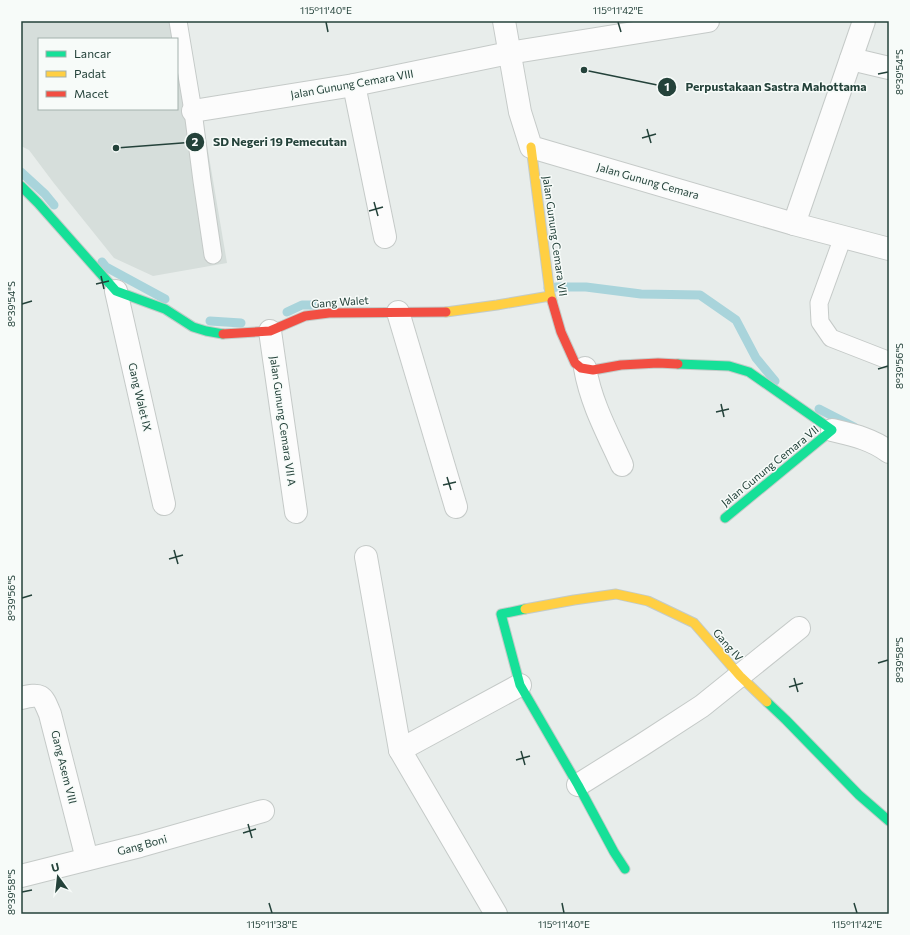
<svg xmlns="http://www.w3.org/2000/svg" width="910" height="935" viewBox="0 0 910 935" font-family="Commissioner,sans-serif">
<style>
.built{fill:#d6dedb;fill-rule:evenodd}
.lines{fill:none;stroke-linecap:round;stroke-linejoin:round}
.stream{stroke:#a9d4db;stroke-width:9}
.lane-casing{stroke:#c5cac8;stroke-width:19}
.street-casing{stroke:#c5cac8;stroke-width:24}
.fast-casing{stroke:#c3cbc8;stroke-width:11}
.slow-casing{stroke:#c3cbc8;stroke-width:11}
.jam-casing{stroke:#c3cbc8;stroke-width:11}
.lane{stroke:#fcfcfc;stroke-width:17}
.street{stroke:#fcfcfc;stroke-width:22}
.fast{stroke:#16e098;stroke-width:9}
.slow{stroke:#ffcf43;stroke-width:9}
.jam{stroke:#f24e42;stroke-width:9}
.ticks{fill:none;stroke:#24423a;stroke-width:1.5}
.labels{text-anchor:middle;stroke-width:3;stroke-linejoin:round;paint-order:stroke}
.street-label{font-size:11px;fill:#24423a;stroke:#f7fbf9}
.leader{fill:none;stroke:#24423a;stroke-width:1.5}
.callout-dot{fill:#24423a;stroke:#f7fbf9;stroke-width:1.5}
.mark-label{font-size:12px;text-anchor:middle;font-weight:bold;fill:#fff}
.callout-label{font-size:12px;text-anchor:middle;font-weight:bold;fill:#24423a;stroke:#f7fbf9;stroke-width:3;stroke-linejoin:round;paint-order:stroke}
.neatline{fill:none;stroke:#24423a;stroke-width:1.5}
.ticks-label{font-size:10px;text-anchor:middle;fill:#24423a}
</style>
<rect width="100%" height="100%" fill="#e8edeb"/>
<!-- built -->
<path class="built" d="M21,21H186L227,263L153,276L114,258L53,182L29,150L21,146ZM39,39H177V109H39Z"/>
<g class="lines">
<!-- stream -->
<g class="stream">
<path d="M21,172L45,194L54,205"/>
<path d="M102,262L106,267L165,299"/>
<path d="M548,288L557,287H586L641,294L700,295L736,320L756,358L775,381"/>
<path d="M287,312L302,305H314"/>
<path d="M210,321L241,323"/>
<path d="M819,409L854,427"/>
</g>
<defs>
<g id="lane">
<path d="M178,21L193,111L202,181L213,255"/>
<path d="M843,237L819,303L820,322L831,338L885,359"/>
</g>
<g id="street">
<path d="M504,21L520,112L531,147L794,224L889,249"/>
<path d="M851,59L889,68"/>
<path d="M354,85L385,237"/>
<path d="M193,111L354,85L509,53L708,21"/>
<path d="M794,224L864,21"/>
<path d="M116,291L164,504"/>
<path d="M398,312L456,507"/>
<path d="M270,331L296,512"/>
<path d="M585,368C591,403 607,432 622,465"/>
<path d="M832,430C853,435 872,439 889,452"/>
<path d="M366,557L400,750L496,914"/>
<path d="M21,698C42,693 42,695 50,714L87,859"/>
<path d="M400,750L520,685"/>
<path d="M578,785L642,745L702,706L799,628"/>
<path d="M21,876L140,846L263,811"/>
</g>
<g id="fast">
<path d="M21,186L38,203L116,291L165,309L193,327L206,331L223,334"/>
<path d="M678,364L729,366L749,372L832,430L725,518"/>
<path d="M525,609L501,614L520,685L578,785L614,852L625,869"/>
<path d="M767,702L786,720L859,795L889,821"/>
</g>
<g id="slow">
<path d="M531,147L550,294L552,301"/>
<path d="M446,312L497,305L550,296"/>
<path d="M525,609L574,600L616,594L648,601L694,623L740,676L767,702"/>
</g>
<g id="jam">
<path d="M552,301L561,332L575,363L581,368L593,370L621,365L658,363L678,364"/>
<path d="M223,334L270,331L305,316L329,313L446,312"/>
</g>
</defs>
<!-- lane casing -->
<use href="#lane" class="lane-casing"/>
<!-- street casing -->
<use href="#street" class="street-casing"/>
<!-- fast casing -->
<use href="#fast" class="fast-casing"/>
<!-- slow casing -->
<use href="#slow" class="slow-casing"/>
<!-- jam casing -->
<use href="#jam" class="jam-casing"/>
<!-- lane -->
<use href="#lane" class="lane"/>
<!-- street -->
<use href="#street" class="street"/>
<!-- fast -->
<use href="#fast" class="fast"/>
<!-- slow -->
<use href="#slow" class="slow"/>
<!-- jam -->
<use href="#jam" class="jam"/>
</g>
<!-- ticks -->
<path class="ticks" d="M326,22L328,32M618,22L621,32M878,74L888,72M647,129L651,143M642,138L656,134M374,202L378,216M369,211L383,207M101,276L104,289M96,284L109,281M22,304L32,301M878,369L888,366M721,404L724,417M716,412L729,409M447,477L451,490M443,485L456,482M174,550L178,564M169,559L183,555M22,598L32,595M878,663L888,660M794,678L798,692M789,687L803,683M521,751L525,765M516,760L530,756M248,824L252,838M243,833L256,829M22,892L32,890M269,903L272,913M562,903L564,913M854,903L857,913"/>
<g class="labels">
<!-- street labels -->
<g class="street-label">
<text transform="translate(352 84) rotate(-10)" y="4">Jalan Gunung Cemara VIII</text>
<text transform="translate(648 181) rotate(16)" y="4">Jalan Gunung Cemara</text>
<text transform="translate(555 236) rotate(82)" y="4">Jalan Gunung Cemara VII</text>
<text transform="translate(340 302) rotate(-4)" y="4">Gang Walet</text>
<text transform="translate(140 397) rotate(77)" y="4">Gang Walet IX</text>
<text transform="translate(283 421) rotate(82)" y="4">Jalan Gunung Cemara VII A</text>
<text transform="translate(770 466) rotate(-39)" y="4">Jalan Gunung Cemara VII</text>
<text transform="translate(728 645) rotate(49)" y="4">Gang IV</text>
<text transform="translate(64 767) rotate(76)" y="4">Gang Asem VIII</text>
<text transform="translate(142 845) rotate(-15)" y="4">Gang Boni</text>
</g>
</g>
<!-- callouts -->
<path class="leader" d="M584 70L667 87M116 148L195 142"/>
<g class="callout-dot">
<circle cx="584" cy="70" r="4"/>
<circle cx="116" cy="148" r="4"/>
<circle cx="667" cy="87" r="10"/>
<circle cx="195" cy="142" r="10"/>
</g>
<g class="mark-label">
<text x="667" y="91">1</text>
<text x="195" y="146">2</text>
</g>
<g class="callout-label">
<text x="776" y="91">Perpustakaan Sastra Mahottama</text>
<text x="280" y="146">SD Negeri 19 Pemecutan</text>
</g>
<!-- border -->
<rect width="910" height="935" fill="none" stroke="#f7fbf9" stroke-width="44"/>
<!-- legend -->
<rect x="38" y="38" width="140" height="72" fill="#f7fbf9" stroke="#a3b1ad"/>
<rect x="46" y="51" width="20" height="6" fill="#16e098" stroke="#a3b1ad"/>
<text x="74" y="58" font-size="12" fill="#24423a">Lancar</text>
<rect x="46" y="71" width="20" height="6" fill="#ffcf43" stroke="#a3b1ad"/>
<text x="74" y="78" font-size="12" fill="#24423a">Padat</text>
<rect x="46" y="91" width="20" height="6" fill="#f24e42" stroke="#a3b1ad"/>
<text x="74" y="98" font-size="12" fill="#24423a">Macet</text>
<!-- north arrow -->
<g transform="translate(58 877) rotate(345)" stroke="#f7fbf9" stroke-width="3" paint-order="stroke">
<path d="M0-3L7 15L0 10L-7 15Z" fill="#24423a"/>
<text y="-6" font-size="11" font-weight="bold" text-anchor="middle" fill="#24423a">U</text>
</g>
<rect x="22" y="22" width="866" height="891" class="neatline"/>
<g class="ticks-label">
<text x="326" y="14">115°11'40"E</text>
<text x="618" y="14">115°11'42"E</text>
<text transform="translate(899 72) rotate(-90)" y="4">8°39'54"S</text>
<text transform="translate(11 304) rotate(-90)" y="4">8°39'54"S</text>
<text transform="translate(899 366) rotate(-90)" y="4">8°39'56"S</text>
<text transform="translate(11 598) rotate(-90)" y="4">8°39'56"S</text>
<text transform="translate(899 660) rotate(-90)" y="4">8°39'58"S</text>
<text transform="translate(11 892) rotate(-90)" y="4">8°39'58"S</text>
<text x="272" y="928">115°11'38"E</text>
<text x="564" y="928">115°11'40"E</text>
<text x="857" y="928">115°11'42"E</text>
</g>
</svg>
